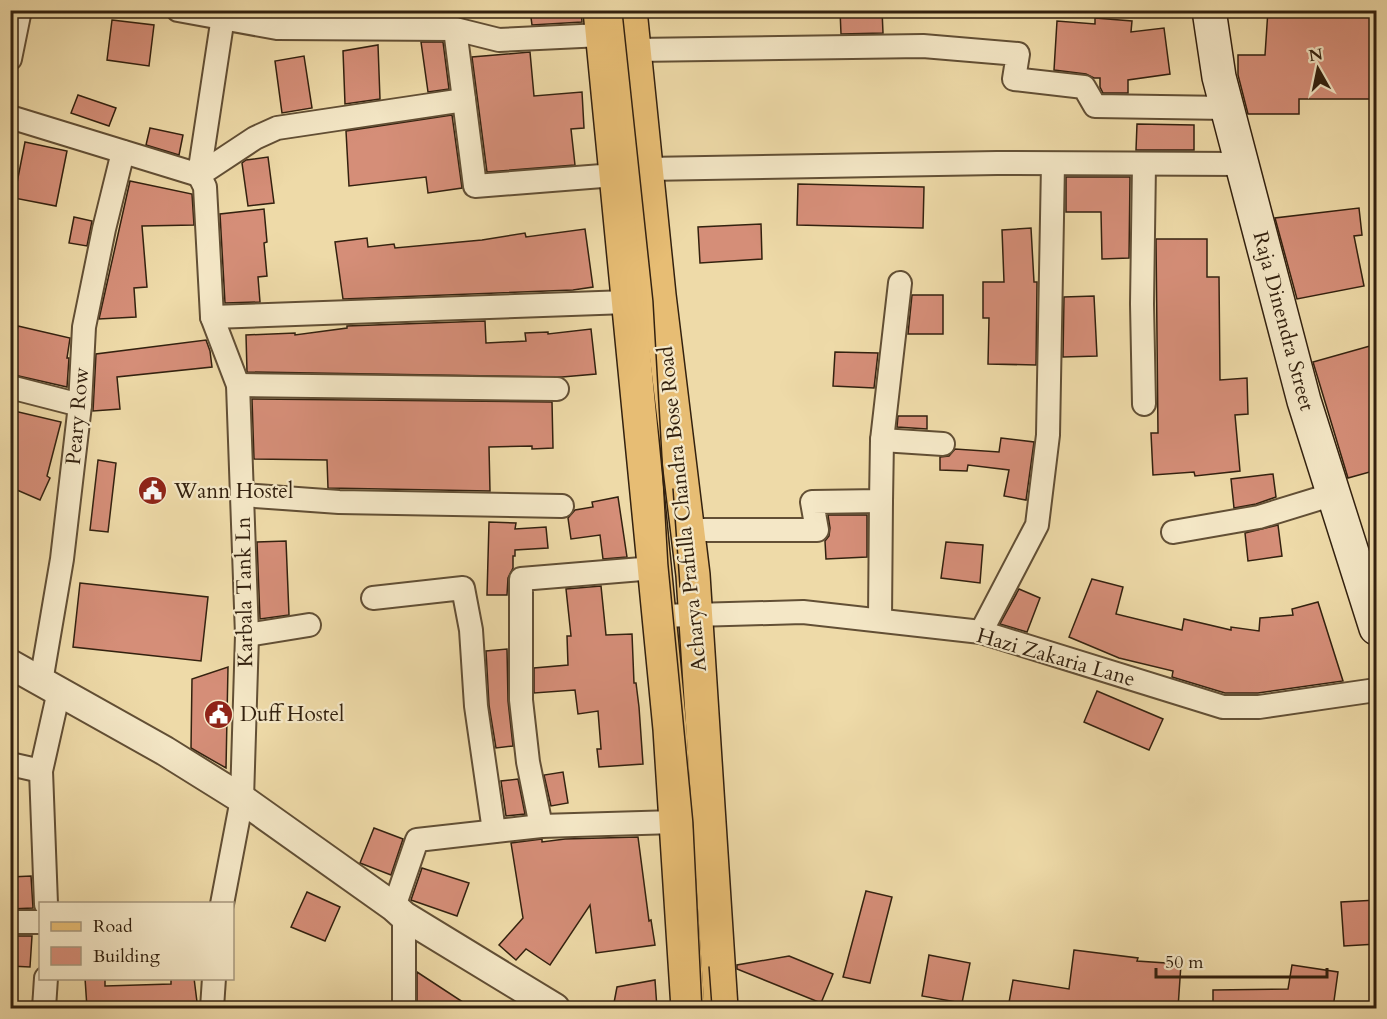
<svg xmlns="http://www.w3.org/2000/svg" width="1387" height="1019" viewBox="0 0 1387 1019" font-family="Cardo,serif">
<style>
.building{fill:#d58e78;stroke:#33210f;stroke-width:1.5}
.lines{fill:none;stroke-linecap:round;stroke-linejoin:round}
.minor-casing{stroke:#624f35;stroke-width:26}
.tertiary-casing{stroke:#624f35;stroke-width:32}
.secondary-casing{stroke:#33210f;stroke-width:36}
.primary-casing{stroke:#33210f;stroke-width:36}
.minor{stroke:#f4e7c6;stroke-width:22}
.tertiary{stroke:#f4e7c6;stroke-width:28}
.secondary{stroke:#f4e7c6;stroke-width:33}
.primary{stroke:#e7bd74;stroke-width:33}
.tram{stroke:#33210f;stroke-width:1.5}
.labels{text-anchor:middle;stroke-width:4.5;stroke-linejoin:round;paint-order:stroke}
.street-label{font-size:21px;fill:#33210f;stroke:#f4e7c6}
.poi-label{font-size:21px;fill:#33210f;stroke:#f4e7c6;text-anchor:start}
</style>
<rect width="100%" height="100%" fill="#eedaa8"/>
<filter id="stains"><feTurbulence type="fractalNoise" baseFrequency=".00333" numOctaves="4"/><feColorMatrix values="0 0 0 0 .2 0 0 0 0 .09 0 0 0 0 .02 0 0 0 .5 -.17"/></filter>
<radialGradient id="worn" r=".72"><stop offset=".6" stop-color="#630" stop-opacity="0"/><stop offset="1" stop-color="#630" stop-opacity=".3"/></radialGradient>
<!-- building -->
<g class="building">
<path d="M530,10H581L582,22L532,25Z"/>
<path d="M840,10H882L883,33L841,34Z"/>
<path d="M1268,10H1377L1375,57H1377V99H1299V114H1248L1238,75V55H1265Z"/>
<path d="M1095,18L1132,21L1131,32L1164,28L1170,74L1128,80V93H1103L1100,87V78H1094L1086,74L1054,70L1057,21L1095,24Z"/>
<path d="M112,20L154,25L149,66L107,60Z"/>
<path d="M421,42H443L449,89L428,92Z"/>
<path d="M378,45L380,99L345,104L343,51Z"/>
<path d="M530,52L534,96L582,92L584,128L571,129L575,165L487,172L472,57Z"/>
<path d="M304,56L312,108L282,113L275,61Z"/>
<path d="M78,95L116,108L109,126L71,113Z"/>
<path d="M452,115L462,188L428,193L426,177L349,186L346,131Z"/>
<path d="M1137,124L1194,125V150H1136Z"/>
<path d="M150,128L183,135L179,155L146,145Z"/>
<path d="M25,142L67,151L56,206L14,198Z"/>
<path d="M268,157L274,203L248,206L242,163L246,160Z"/>
<path d="M1066,177H1130L1129,258L1102,259L1101,212H1066Z"/>
<path d="M130,181L192,194L194,225L142,226L147,287L134,288L136,317L99,319Z"/>
<path d="M798,184L924,187L923,228L797,225Z"/>
<path d="M1359,208L1362,235L1354,236L1364,286L1297,299L1275,218Z"/>
<path d="M264,209L267,242L264,243L267,276L258,277L260,302L225,303L220,214Z"/>
<path d="M74,217L92,221L87,246L69,243Z"/>
<path d="M761,224L762,259L700,263L698,227Z"/>
<path d="M1031,228L1034,282H1037L1036,365L988,364L989,318H983V282H1004L1002,230Z"/>
<path d="M585,229L593,287L573,290L343,299L335,242L367,238L368,247L394,244L395,248L482,240L525,233L526,237Z"/>
<path d="M1156,239H1207V277H1219L1220,380L1247,378L1248,414L1235,415L1240,471L1195,476L1194,472L1153,475L1151,433H1158Z"/>
<path d="M912,295H943V334H908Z"/>
<path d="M1094,296L1097,356L1063,357L1064,297Z"/>
<path d="M485,321L486,343L526,341L525,333L548,332V334L591,329L596,374L562,377L247,372L246,335L295,333V335L347,328V326Z"/>
<path d="M18,326L70,338L67,358H69L67,387L10,374V358Z"/>
<path d="M206,340L210,351L212,367L117,377L120,409L93,411L96,354Z"/>
<path d="M1377,344V470L1348,478L1313,362Z"/>
<path d="M835,352L878,353L874,388L833,386Z"/>
<path d="M252,399L552,402L553,448L532,449V446L489,447L490,491L328,488L327,460L254,459Z"/>
<path d="M10,410L61,422L47,476L50,478L40,500L10,487Z"/>
<path d="M898,416H927V429L897,427Z"/>
<path d="M1001,438L1034,442L1026,500L1004,496L1009,470L968,465L967,471L940,470V457L949,456L955,449L999,452Z"/>
<path d="M98,460L116,463L108,532L90,530Z"/>
<path d="M1273,474L1276,497L1256,504L1234,508L1231,479Z"/>
<path d="M618,497L627,557L603,559L600,535L571,539L568,518L575,510L593,507L592,502Z"/>
<path d="M828,515H867V557L826,559L825,541L829,536L830,528Z"/>
<path d="M489,522L516,523L515,529L546,527L548,548L515,550V556H513V568L508,578L507,595H487Z"/>
<path d="M1278,525L1282,556L1248,561L1245,533Z"/>
<path d="M286,541L289,615L260,619L257,542Z"/>
<path d="M946,542L983,545L980,583L941,578Z"/>
<path d="M1092,579L1123,587L1116,614L1182,630L1184,619L1231,630V627L1259,631L1260,618L1293,615L1292,609L1318,602L1343,681L1258,693H1225L1172,677L1173,671L1119,658L1069,637Z"/>
<path d="M80,583L208,597L201,661L73,647Z"/>
<path d="M601,586L606,635L632,634L634,683H636L639,707L643,764L599,767L597,749H601L598,711L578,714L575,690L534,693V668L568,665L567,636H571L566,589Z"/>
<path d="M1019,589L1040,598L1027,632L1000,624Z"/>
<path d="M507,649L508,701L513,746L496,748L489,705L486,651Z"/>
<path d="M228,667L226,768L191,748L192,679Z"/>
<path d="M1097,691L1163,719L1149,750L1084,722Z"/>
<path d="M563,772L568,803L551,806L544,775Z"/>
<path d="M518,779L525,814L506,816L501,781Z"/>
<path d="M374,828L403,839L391,875L360,863Z"/>
<path d="M638,837L649,921L651,920L655,945L596,953L590,905L550,965L526,949L516,960L499,945L523,918L511,843L542,839V842L565,839Z"/>
<path d="M422,868L469,883L457,916L411,900Z"/>
<path d="M31,876L33,908L10,909V877Z"/>
<path d="M866,891L892,897L870,983L843,977Z"/>
<path d="M307,892L340,907L325,941L291,927Z"/>
<path d="M1377,900V944L1344,946L1341,902Z"/>
<path d="M10,936H32L30,967L10,966Z"/>
<path d="M1074,950L1138,958L1137,961L1181,964L1178,1008H1098L1044,1002L1043,1008H1008L1013,980L1069,989Z"/>
<path d="M929,955L970,963L962,1003L922,996Z"/>
<path d="M789,956L833,974L821,1003L737,969V965Z"/>
<path d="M1292,965L1338,972L1333,1008H1213V990L1288,989Z"/>
<path d="M417,972L472,1008H417Z"/>
<path d="M85,978H105V986L171,984V978H194L197,1002L152,1008H87Z"/>
<path d="M655,980L657,1008H613L617,987Z"/>
</g>
<g class="lines">
<defs>
<g id="minor">
<path d="M178,10L277,28L455,29L499,40L602,35"/>
<path d="M455,29L475,186L615,175"/>
<path d="M635,50L923,46L1018,54L1014,79L1084,87L1095,106L1227,108"/>
<path d="M10,59L20,10"/>
<path d="M10,117L199,175L224,10"/>
<path d="M646,169L997,163L1242,164"/>
<path d="M212,317L627,302"/>
<path d="M238,385L557,389"/>
<path d="M10,387L80,405"/>
<path d="M1144,404L1142,304L1144,164"/>
<path d="M882,440L943,444"/>
<path d="M242,495L339,502L562,506"/>
<path d="M688,530H817L812,502L881,501L882,440L900,283"/>
<path d="M1173,532L1259,517L1334,494"/>
<path d="M373,598L463,588L471,630L476,706L494,831"/>
<path d="M659,616L803,612L981,632L1223,707H1259L1376,690"/>
<path d="M880,620L881,501"/>
<path d="M981,632L1037,525L1048,435L1053,164"/>
<path d="M247,635L309,625"/>
<path d="M41,682L62,559L80,405L84,327L104,229L123,152"/>
<path d="M10,764L41,771"/>
<path d="M541,826L528,762L521,700V579L654,568"/>
<path d="M46,904L41,771L59,691"/>
<path d="M222,904L242,799L247,635L238,385L212,317L205,187L199,175L255,138L277,128L464,100"/>
<path d="M394,907L417,840L541,826L675,822"/>
<path d="M10,922H40"/>
<path d="M44,1008L46,978"/>
<path d="M212,1008L214,978"/>
<path d="M404,1008V916"/>
</g>
<path id="tertiary" d="M10,664L165,751L242,799L394,907L404,916L555,1008"/>
<path id="secondary" d="M1209,10L1219,77L1304,401L1376,628"/>
<g id="primary">
<path d="M600,10L670,729L688,1008"/>
<path d="M630,10L659,295L693,575L721,1008"/>
</g>
</defs>
<!-- minor casing -->
<use href="#minor" class="minor-casing"/>
<!-- tertiary casing -->
<use href="#tertiary" class="tertiary-casing"/>
<!-- secondary casing -->
<use href="#secondary" class="secondary-casing"/>
<!-- primary casing -->
<use href="#primary" class="primary-casing"/>
<!-- minor -->
<use href="#minor" class="minor"/>
<!-- tertiary -->
<use href="#tertiary" class="tertiary"/>
<!-- secondary -->
<use href="#secondary" class="secondary"/>
<!-- primary -->
<use href="#primary" class="primary"/>
<!-- tram -->
<g class="tram">
<path d="M622,10L653,301L668,564L693,822L702,1008"/>
<path d="M673,489L680,587"/>
<path d="M709,967L712,1008"/>
</g>
</g>
<!-- icons -->
<defs>
<symbol id="civic-disc" viewBox="-11 -11 22 22"><circle r="9.5" fill="#8f2418" stroke="#f4e7c6"/><path d="M-.6-6.5H3V-4.5H.6V-3L4-1V1h2V6H-6V1h2V-1L-.6-3ZM-1.2 2.5V6h2.4V2.5Z" fill="#fff"/></symbol>
</defs>
<g fill-rule="evenodd">
<use href="#civic-disc" x="136" y="474" width="33" height="33"/>
<use href="#civic-disc" x="202" y="698" width="33" height="33"/>
</g>
<g class="labels">
<!-- street labels -->
<g class="street-label">
<text transform="translate(1284 321) rotate(75)" y="7">Raja Dinendra Street</text>
<text transform="translate(77 416) rotate(-85)" y="7">Peary Row</text>
<text transform="translate(682 509) rotate(-96)" y="7">Acharya Prafulla Chandra Bose Road</text>
<text transform="translate(244 592) rotate(-91)" y="7">Karbala Tank Ln</text>
<text transform="translate(1056 657) rotate(16)" y="7">Hazi Zakaria Lane</text>
</g>
<!-- poi labels -->
<g class="poi-label">
<text x="174" y="498">Wann Hostel</text>
<text x="240" y="721">Duff Hostel</text>
</g>
</g>
<!-- margin -->
<rect width="1387" height="1019" fill="none" stroke="#eedaa8" stroke-width="36"/>
<rect x="12" y="12" width="1363" height="995" fill="none" stroke="#33210f" stroke-width="3"/>
<rect x="18" y="18" width="1351" height="983" fill="none" stroke="#33210f" stroke-width="1.5"/>
<!-- legend -->
<rect x="39" y="902" width="195" height="78" fill="#f4e7c6" stroke="#a7987d" stroke-width="1.5"/>
<rect x="51" y="922" width="30" height="9" fill="#e7bd74" stroke="#a7987d" stroke-width="1.5"/>
<text x="93" y="932" font-size="18" fill="#33210f">Road</text>
<rect x="51" y="947" width="30" height="18" fill="#d58e78" stroke="#a7987d" stroke-width="1.5"/>
<text x="93" y="962" font-size="18" fill="#33210f">Building</text>
<!-- north arrow -->
<g transform="translate(1318 69) rotate(351)" stroke="#f4e7c6" stroke-width="4.5" paint-order="stroke">
<path d="M0-4.5L10 22L0 15L-10 22Z" fill="#33210f"/>
<text y="-9" font-size="16" font-weight="bold" text-anchor="middle" fill="#33210f">N</text>
</g>
<!-- scale -->
<path d="M1156 968v9h171v-9" fill="none" stroke="#33210f" stroke-width="3"/>
<text x="1165" y="968" font-size="18" fill="#33210f" stroke="#f4e7c6" stroke-width="4.5" paint-order="stroke">50 m</text>
<rect width="100%" height="100%" filter="url(#stains)"/>
<rect width="100%" height="100%" fill="url(#worn)"/>
</svg>
